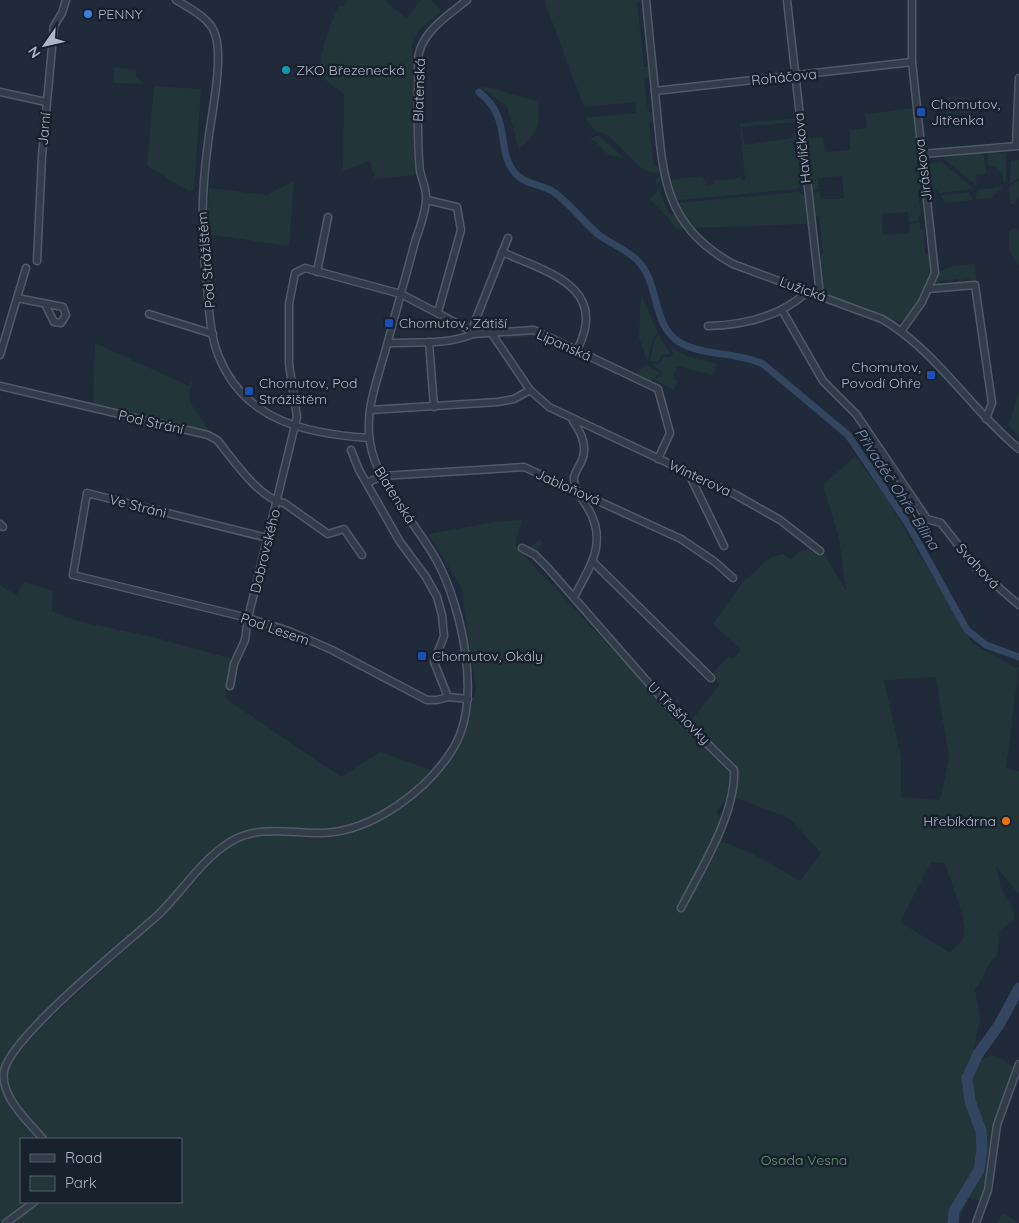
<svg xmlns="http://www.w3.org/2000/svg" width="1019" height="1223" viewBox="0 0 1019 1223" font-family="Quicksand,sans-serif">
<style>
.green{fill:#22363a;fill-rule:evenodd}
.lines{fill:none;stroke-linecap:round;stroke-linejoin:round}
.canal{stroke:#324561;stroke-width:7}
.river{stroke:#324561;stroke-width:11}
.minor-casing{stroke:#515967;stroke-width:9}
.minor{stroke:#333c49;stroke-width:6}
.shop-dot{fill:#3f7fe0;stroke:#19212d;stroke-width:2}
.culture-dot{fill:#0f9aa8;stroke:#19212d;stroke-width:2}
.transit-dot{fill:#1a4fb4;stroke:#19212d;stroke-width:2}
.food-dot{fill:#e8710a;stroke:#19212d;stroke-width:2}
.labels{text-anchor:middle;stroke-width:5;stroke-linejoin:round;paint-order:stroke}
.poi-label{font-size:14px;fill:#aeb6c6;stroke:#19212d;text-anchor:start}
.street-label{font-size:14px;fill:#aeb6c6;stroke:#19212d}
.park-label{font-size:14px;fill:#649771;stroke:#19212d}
.water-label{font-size:15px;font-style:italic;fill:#748caf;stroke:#19212d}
</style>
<rect width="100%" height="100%" fill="#202a39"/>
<!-- green -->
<g class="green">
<path d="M348,0H384L407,19L420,0H431L441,11L421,28L412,44L415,98L413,138L415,175L375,179L370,161L343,171L344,94L319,75C320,50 329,28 339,5L343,7Z"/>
<path d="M544,0H641L637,2L644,67H648L649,77H644L648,111L653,113L654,121L649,123L654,166H658L659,172C636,179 619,132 595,131L585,118L636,113L635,102L584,107Z"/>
<path d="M115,67L136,70V76L143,84L113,83Z"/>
<path d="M154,86L201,89L194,190L189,191L147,166Z"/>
<path d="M479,86C500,89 517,97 538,101C540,121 539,135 520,147L521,157L507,106Z"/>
<path d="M948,97L970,98V113H947Z"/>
<path d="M914,108L923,189L918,193L921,215L918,216L919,221L909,222L908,212L881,214L883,235L910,233L909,224L920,222V229H923L925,254L930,255C931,260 932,266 932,271C931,285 911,318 899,322L829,296L824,291L818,259L823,253L819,215L814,217L812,192L819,191L821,201L822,199H844L842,176L818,178L819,189L812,190L805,139L823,137L825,152L850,150V130L867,128L865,114Z"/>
<path d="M799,118L800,125L797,127L796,122L741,127L745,145L792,138L793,133H798L801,136L804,182L797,189L678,200L674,198L669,180L703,176L706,185L714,184V180L736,179L741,177V180H745L740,123Z"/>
<path d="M598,135L624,158L609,155L593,140L589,139Z"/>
<path d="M1006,149V182L1003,184L1002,171H997V168L988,165V154L992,150H994L993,153H1004Z"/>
<path d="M980,151L984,157L986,174L976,175L977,186L944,159V155Z"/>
<path d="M1019,160V178L1010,184L1011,161Z"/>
<path d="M942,162L971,187V189L940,193L929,185L926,164Z"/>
<path d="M660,177L661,182L657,184L667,210L669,214L675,213L684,228L676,229L667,216L650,199L658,191L655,178Z"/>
<path d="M1019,180V197L1014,204H1010L1009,186Z"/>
<path d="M294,181L289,246L207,234L209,188L267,195Z"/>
<path d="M1003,187L991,198L976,199L977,190Z"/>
<path d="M799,192L805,196L807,224L694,228L678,203Z"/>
<path d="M970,192L972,200L945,203L941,195Z"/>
<path d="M1013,228L1019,230V266L1009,251V231Z"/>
<path d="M974,264L977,282H971L970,279L962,280L961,284L957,279L939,281L940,285H936L938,272L954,266Z"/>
<path d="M306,273L297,279L294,296L292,360C290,340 288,295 297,277C299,273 302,273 307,273L394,294Z"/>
<path d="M641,294L658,333L653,338L647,361L639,337Z"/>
<path d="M533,334L546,340H549L548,343L534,336L505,339L509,335Z"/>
<path d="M659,335L671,354L662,355L658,362L650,361L655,338Z"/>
<path d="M95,343L189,386L191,382L193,383C181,401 201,415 209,431L93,403Z"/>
<path d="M670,347L689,357L717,364L713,375L677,366L673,379L678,381L674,390L654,380L663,372L650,364H659L663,357H671L673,353Z"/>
<path d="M612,362L636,373L647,364L650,368L661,372L650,382L611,364Z"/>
<path d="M1019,393V436L1008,426Z"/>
<path d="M855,456L885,496L973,644L1016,668L1019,667L1006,768L1019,771V895L996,866L1001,887L1014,912V920L1000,930L997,956C984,966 985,979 975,989L980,1019L972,1061C994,1061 986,1045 1013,1067L994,1124L982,1202L969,1197L959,1220L951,1221V1223H12L39,1202H181V1139H47L12,1097L7,1071L14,1059L30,1036L163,915L208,864L232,844L257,835L326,836L358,830L386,817L411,800L460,747L476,689L461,586L428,534L494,522L523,520L516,538V547L686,727L720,684L712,674L729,656L733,659L741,650L713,624L742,583L771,557L784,554L791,560L797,553L819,545L846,591L839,538L823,485ZM936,677L949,758L940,800L901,797V757L884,680ZM728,795L789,818L821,853L800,881C781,870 732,839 712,841L721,822L717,811ZM931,862L944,863C950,877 967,921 964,935C962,942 955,948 950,953L900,922Z"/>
<path d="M540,539L543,543L537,549L552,567L543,562L530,548Z"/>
<path d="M24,582L53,591L52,611L77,621L153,637L232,659L225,698L341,777L380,752L431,770C404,800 368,827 325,830C293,832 259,821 229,838C200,856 181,888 157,911C128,939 3,1037 1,1072C0,1100 22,1119 38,1139H21V1202H28L0,1223V585L16,595Z"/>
<path d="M1003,1213L1019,1223H997Z"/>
</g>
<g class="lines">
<!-- canal -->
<path class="canal" d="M479,92C513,119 495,150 515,173C524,184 540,184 552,191C567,200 584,223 599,235C611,244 626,249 637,260C660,282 651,324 679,342C702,356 738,352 763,364L848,435L908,524L967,630L986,645L1019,657"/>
<!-- river -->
<path class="river" d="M953,1223L954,1211L979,1170L982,1149L981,1131L970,1101L967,1078L978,1054L999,1025L1019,988"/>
<defs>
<g id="minor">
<path d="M176,0C189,8 210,18 215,34C224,59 211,116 208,143C201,195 201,234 207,286C209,309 210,336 219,357C245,421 307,434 369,438"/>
<path d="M646,0C649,34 653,68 656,102C663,173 662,225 733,264L882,319C937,351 970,409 1019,449"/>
<path d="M787,0L820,295"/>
<path d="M655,91L912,62"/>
<path d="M0,92L46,102"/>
<path d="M1016,146L1019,78"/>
<path d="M922,154L1019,146"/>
<path d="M427,200L457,207L461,230L438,312"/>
<path d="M502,252C547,272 610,287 577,350"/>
<path d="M37,261L42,156L54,26L62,13L66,0"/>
<path d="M317,272L328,217"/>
<path d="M928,289L975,285L992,403L986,419"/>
<path d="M17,298L63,307L66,315L61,323L54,322L45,304"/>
<path d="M782,310L823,381L856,414L927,519L941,523L976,568L1019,605"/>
<path d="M149,314L213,334"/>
<path d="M708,326C744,325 781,317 808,291"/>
<path d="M902,330L922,302L935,273L912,62V0"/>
<path d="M473,334L474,324L508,238"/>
<path d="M492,334L530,390L549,407L736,495L780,520L820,551"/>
<path d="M429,342L434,407"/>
<path d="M388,343C415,342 448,345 473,334"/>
<path d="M0,355L26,268"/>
<path d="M0,386L208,435L217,440C233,459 259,499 284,503L328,534L344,529L362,555"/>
<path d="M370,410L498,402L514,399L530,390"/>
<path d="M573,421C581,432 588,446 582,460C580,465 575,472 574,477C573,488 581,497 586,505C609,540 591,565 574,597"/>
<path d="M351,450L359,470L400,542L426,577L437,597L442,615L444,636L434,662L448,697"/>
<path d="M689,474L724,546"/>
<path d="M367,483L382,476L524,467L681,539L715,562L733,578"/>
<path d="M0,524L3,527"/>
<path d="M268,538L87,493L73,575L248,618L289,631L332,650L427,700H437L448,697L468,699"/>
<path d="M522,548L535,555L547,567L666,703L734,770C736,814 701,869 681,908"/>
<path d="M593,562L711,678"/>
<path d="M230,686L234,664L245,640L248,618L297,417L289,364V304L295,273L305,268L401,294L464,327L473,334L534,330L658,389L670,433L658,459"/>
<path d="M43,1139C28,1121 0,1097 4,1071C11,1036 127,943 158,915C182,892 201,860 230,842C259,824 292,834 323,833C374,831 429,789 454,747C482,699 462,609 438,563C418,524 376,485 370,442C364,409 380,373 388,341C397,308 406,275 415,242C419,229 426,213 426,199C427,190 422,180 420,171C417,144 418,116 418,90C419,78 417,64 419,53C425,29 449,15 467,0"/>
<path d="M6,1223L34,1202"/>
<path d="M976,1223L988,1190L997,1125L1019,1064"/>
</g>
</defs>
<!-- minor casing -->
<use href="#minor" class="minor-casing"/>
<!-- minor -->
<use href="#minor" class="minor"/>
</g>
<!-- markers -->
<circle class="shop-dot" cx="88" cy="14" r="5"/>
<circle class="culture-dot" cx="286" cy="70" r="5"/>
<g class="transit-dot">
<rect x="916" y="107" width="10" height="10" rx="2.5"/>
<rect x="384" y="318" width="10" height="10" rx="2.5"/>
<rect x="926" y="370" width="10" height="10" rx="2.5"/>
<rect x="244" y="386" width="10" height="10" rx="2.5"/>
<rect x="417" y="651" width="10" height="10" rx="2.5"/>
</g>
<circle class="food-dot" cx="1006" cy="821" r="5"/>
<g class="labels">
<!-- poi labels -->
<g class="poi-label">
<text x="98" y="19">PENNY</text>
<text x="296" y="75">ZKO Březenecká</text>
<text x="931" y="109">Chomutov,<tspan x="931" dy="16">Jitřenka</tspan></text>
<text x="399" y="328">Chomutov, Zátiší</text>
<text x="921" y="372" text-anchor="end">Chomutov,<tspan x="921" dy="16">Povodí Ohře</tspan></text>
<text x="259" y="388">Chomutov, Pod<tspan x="259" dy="16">Strážištěm</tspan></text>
<text x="432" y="661">Chomutov, Okály</text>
<text x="996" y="826" text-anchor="end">Hřebíkárna</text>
</g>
<!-- street labels -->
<g class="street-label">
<text transform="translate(784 77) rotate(-6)" y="5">Roháčova</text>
<text transform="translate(419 90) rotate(-88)" y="5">Blatenská</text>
<text transform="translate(44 129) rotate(-85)" y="5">Jarní</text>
<text transform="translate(802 148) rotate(-96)" y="5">Havlíčkova</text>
<text transform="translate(923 170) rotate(-97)" y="5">Jiráskova</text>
<text transform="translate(206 260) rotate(-95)" y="5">Pod Strážištěm</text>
<text transform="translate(803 289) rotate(20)" y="5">Lužická</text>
<text transform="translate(564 345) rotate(24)" y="5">Lipanská</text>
<text transform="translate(151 422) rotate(13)" y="5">Pod Strání</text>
<text transform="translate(700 478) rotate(25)" y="5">Winterova</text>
<text transform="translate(568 487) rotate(24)" y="5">Jabloňová</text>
<text transform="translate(395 495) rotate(58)" y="5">Blatenská</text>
<text transform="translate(138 506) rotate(14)" y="5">Ve Stráni</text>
<text transform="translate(265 551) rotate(-76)" y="5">Dobrovského</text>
<text transform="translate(978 566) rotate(47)" y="5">Svahová</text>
<text transform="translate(275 629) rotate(19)" y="5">Pod Lesem</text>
<text transform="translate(679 713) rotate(45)" y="5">U Třešňovky</text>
</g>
<!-- park labels -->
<g class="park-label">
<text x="804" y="1165">Osada Vesna</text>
</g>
<!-- water labels -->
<g class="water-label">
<text transform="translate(897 489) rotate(57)" y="5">Přivaděč Ohře-Bílina</text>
</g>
</g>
<!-- legend -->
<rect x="20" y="1138" width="162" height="65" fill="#19212d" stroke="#555d6a"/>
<rect x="30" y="1154" width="25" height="8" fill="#333c49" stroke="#555d6a"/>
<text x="65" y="1163" font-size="15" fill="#aeb6c6">Road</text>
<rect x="30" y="1176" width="25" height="15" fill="#22363a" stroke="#555d6a"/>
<text x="65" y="1188" font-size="15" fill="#aeb6c6">Park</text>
<!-- north arrow -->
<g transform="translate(45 45) rotate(236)" stroke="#19212d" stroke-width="4" paint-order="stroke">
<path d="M0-4L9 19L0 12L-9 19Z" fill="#aeb6c6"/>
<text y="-8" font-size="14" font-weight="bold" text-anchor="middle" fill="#aeb6c6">N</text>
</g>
</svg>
